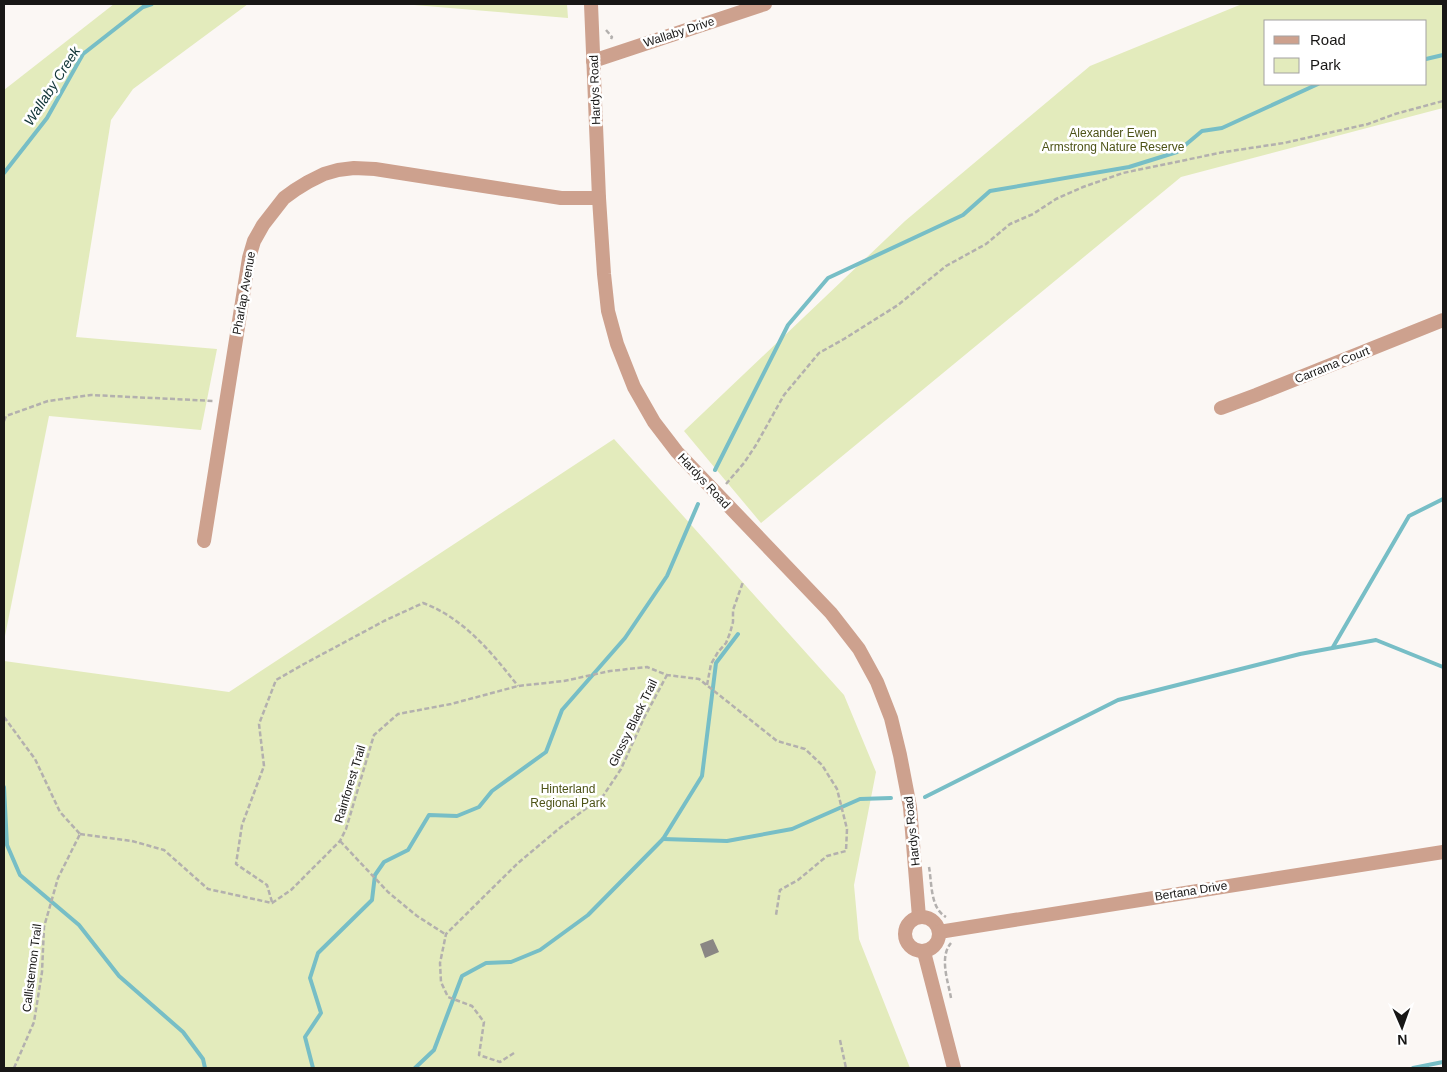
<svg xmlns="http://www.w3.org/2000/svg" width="1447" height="1072" viewBox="0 0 1447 1072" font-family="Helvetica,sans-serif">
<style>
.green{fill:#e3ebbc;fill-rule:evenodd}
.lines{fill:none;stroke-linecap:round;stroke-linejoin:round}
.stream{stroke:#77bec6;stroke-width:4}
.building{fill:#8a8784}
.path{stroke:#b3b0ae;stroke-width:2.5;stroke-dasharray:5 2.5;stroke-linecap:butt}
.minor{stroke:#cda18e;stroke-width:14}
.labels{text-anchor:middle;stroke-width:5;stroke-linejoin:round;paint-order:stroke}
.street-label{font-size:12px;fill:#181716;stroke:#fff}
.park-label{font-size:12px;fill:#4d5317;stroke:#fff}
.water-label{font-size:14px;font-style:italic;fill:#103437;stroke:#fff}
</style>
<rect width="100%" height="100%" fill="#fbf7f4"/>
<!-- green -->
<g class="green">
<path d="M114,4H248L133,89L111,120L76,337L217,349L201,430L49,416L4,641V90Z"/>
<path d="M402,4H567L568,18Z"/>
<path d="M1242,4H1443V108L1181,177L761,523L684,431L905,221L1090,66ZM1266,21H1426V84H1266Z"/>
<path d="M614,439L844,695L876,772L854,885L859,939L910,1068H4V661L229,692Z"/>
</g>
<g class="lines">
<!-- stream -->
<g class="stream">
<path d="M1426,59L1443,55"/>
<path d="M4,173L47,118L83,54L143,7L152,4"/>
<path d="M715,470L788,325L828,278L963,215L990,191L1129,167L1177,152L1202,131L1222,128L1318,84"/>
<path d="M1333,647L1409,516L1443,499"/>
<path d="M4,787L7,845L20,875L79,925L119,976L183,1032L203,1059L205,1068"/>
<path d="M925,797L1118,700L1300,654L1376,640L1443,667"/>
<path d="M663,839L727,841L792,829L860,799L891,798"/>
<path d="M313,1068L305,1037L321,1013L310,978L318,953L372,900L375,875L384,862L408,850L429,815L457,816L479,807L492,791L546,752L562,710L625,638L667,576L698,504"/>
<path d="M415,1068L434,1050L462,976L486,963L511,962L540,950L588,915L663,839L702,776L716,663L738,634"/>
<path d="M1413,1068L1443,1062"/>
</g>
</g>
<!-- building -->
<path class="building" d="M713,939L719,952L705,958L700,944Z"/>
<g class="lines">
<!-- path -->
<g class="path">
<path d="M606,30L612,37L611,39"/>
<path d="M4,421L6,416L48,401L91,395L214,401"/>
<path d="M726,484L744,463L756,445L784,395L819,353L844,339L898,305L946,266L986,244L1010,224L1033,214L1056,199L1083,187L1123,173L1224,152L1284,143L1368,124L1395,114L1443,101"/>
<path d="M707,685L711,664L718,652L726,643L730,633L733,622V610L743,582"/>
<path d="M4,717L35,759L60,812L80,834"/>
<path d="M80,834L132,841L164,850L208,889L272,903L291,890L340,841L346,829L374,735L398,714L451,704L518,686L564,681L610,671L647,667L667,675L699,679L777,741L805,749L822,765L837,789L847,829L846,851L827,856L798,880L780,890L776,915"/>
<path d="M340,841L388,892L417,916L445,934"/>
<path d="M929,867C932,883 930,908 946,917"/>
<path d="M272,902L267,885L236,864L242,825L264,766L259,724L276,680L304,664L384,621L423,603C464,618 492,653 518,686"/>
<path d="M951,998C948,981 939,957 951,943"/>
<path d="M840,1040L846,1068"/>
<path d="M514,1053L500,1062L479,1055L484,1022L472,1006L448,997L441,982L440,963L446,934L518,863L561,827L603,796L621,769L644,718L667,675"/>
<path d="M14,1068L34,1022L42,972L44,927L58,878L80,834"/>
</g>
<!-- minor -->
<g class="minor">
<path d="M591,4L599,198L604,274L608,311L617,344L634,387L654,422L677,452L831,613L859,649L877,682L891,718L900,755L910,807L919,917"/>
<path d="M593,61L765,4"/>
<path d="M1221,408L1256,395L1443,320"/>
<path d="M204,541L249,258L254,241L263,225L284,198L295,190L308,182L324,174L338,170L354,168L375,169L561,198H599"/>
<circle cx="922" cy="934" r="17"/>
<path d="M939,932L1443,852"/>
<path d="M924,952L954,1068"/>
</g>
</g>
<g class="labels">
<!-- street labels -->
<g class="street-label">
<text transform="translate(679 32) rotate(-18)" y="4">Wallaby Drive</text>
<text transform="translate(595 90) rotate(-92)" y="4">Hardys Road</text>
<text transform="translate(244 293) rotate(-80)" y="4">Pharlap Avenue</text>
<text transform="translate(1332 365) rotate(-22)" y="4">Carrama Court</text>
<text transform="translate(704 481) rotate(47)" y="4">Hardys Road</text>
<text transform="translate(633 723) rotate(-64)" y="4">Glossy Black Trail</text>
<text transform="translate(350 784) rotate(-73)" y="4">Rainforest Trail</text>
<text transform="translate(912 831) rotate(-96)" y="4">Hardys Road</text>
<text transform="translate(1191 891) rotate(-9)" y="4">Bertana Drive</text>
<text transform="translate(32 968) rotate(-83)" y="4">Callistemon Trail</text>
</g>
<!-- park labels -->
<g class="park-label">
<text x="1113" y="137">Alexander Ewen<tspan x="1113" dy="14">Armstrong Nature Reserve</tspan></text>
<text x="568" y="793">Hinterland<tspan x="568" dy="14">Regional Park</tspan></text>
</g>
<!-- water labels -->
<g class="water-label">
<text transform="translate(52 86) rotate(-57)" y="5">Wallaby Creek</text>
</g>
</g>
<!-- border -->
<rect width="1447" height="1072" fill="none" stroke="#181716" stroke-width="10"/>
<!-- legend -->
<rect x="1264" y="20" width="162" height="65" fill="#ffffff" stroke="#a3a2a2"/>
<rect x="1274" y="36" width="25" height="8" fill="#cda18e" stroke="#a3a2a2"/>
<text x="1310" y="45" font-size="15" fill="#181716">Road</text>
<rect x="1274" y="58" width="25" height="15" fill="#e3ebbc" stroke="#a3a2a2"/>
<text x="1310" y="70" font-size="15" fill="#181716">Park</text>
<!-- north arrow -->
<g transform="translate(1402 1027) rotate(178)" stroke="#ffffff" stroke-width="4" paint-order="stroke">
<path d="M0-4L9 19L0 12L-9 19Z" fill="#181716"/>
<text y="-8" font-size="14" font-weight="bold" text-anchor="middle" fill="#181716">N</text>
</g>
</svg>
